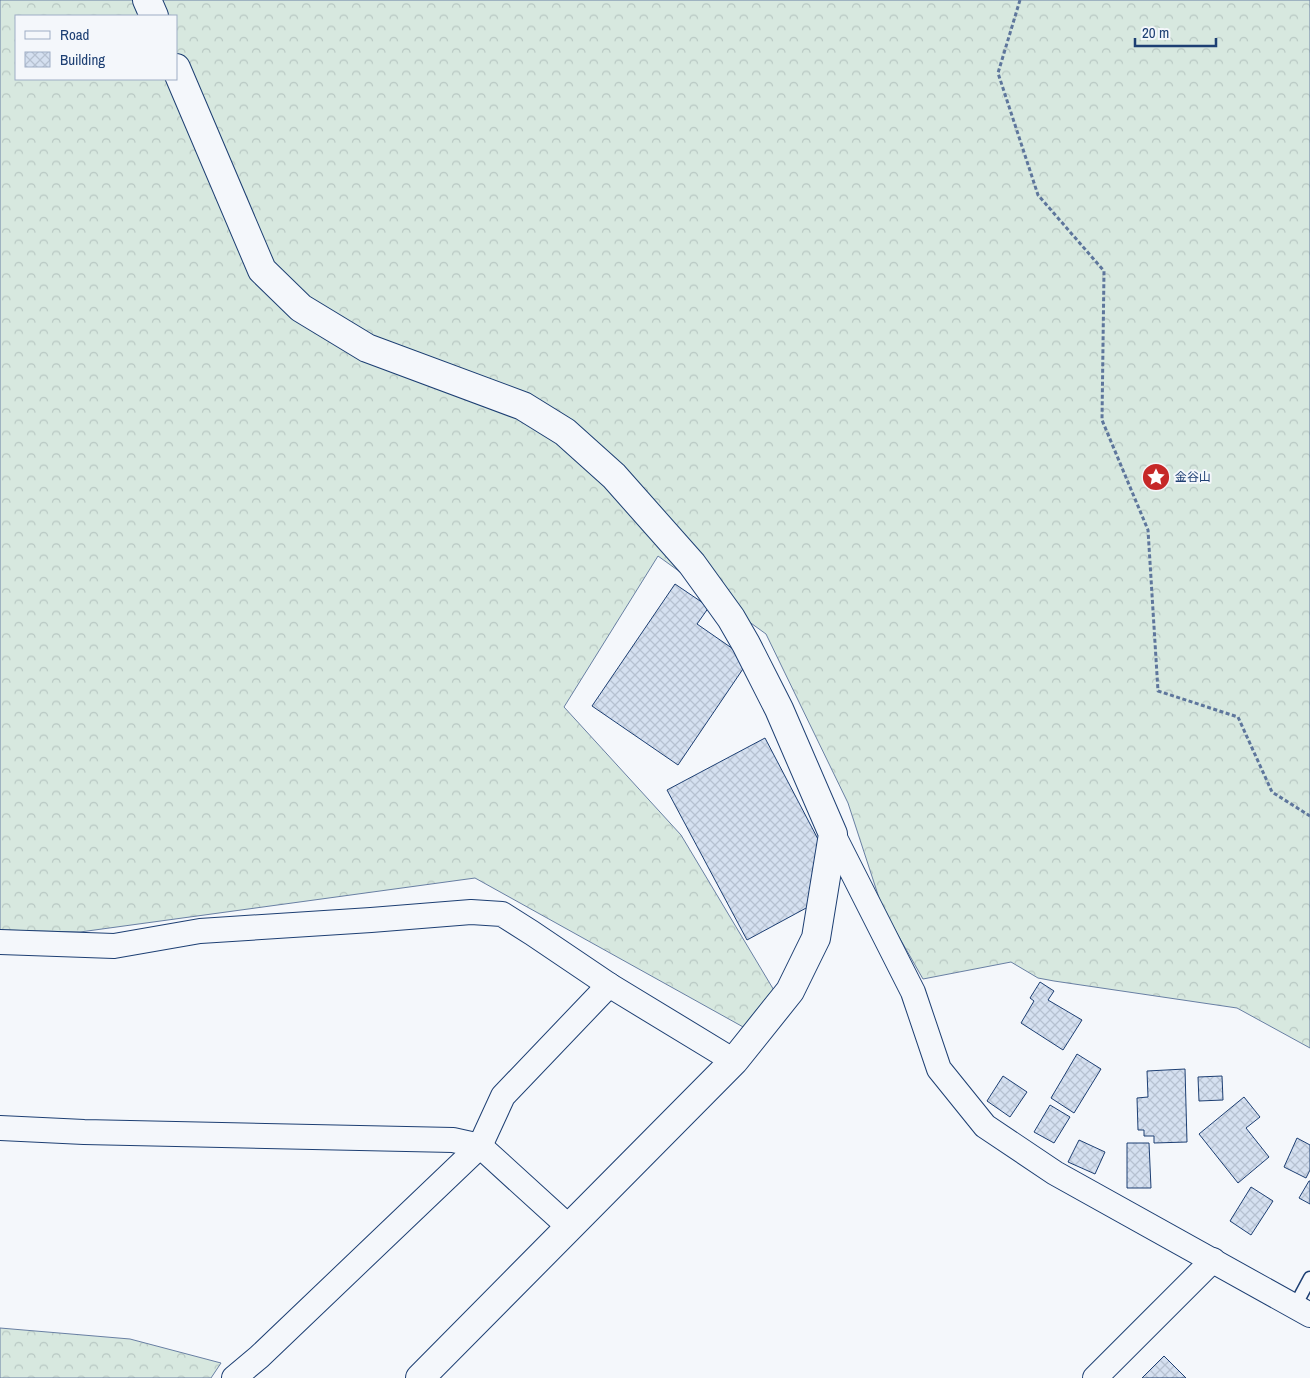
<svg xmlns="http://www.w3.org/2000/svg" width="1310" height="1378" viewBox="0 0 1310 1378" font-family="'Archivo Narrow','Noto Sans JP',sans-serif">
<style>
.forest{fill:url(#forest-crowns);stroke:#687fa3;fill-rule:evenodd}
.building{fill:url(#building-cross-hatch);stroke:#1d3f73}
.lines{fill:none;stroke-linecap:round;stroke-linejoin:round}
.service-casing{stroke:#1d3f73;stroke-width:15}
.minor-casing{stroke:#1d3f73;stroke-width:26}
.tertiary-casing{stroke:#1d3f73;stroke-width:30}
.path{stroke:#5e769c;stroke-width:3;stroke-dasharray:4 2.5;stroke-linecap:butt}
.service{stroke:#f4f7fb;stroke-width:12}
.minor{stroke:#f4f7fb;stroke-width:24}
.tertiary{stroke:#f4f7fb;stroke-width:28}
.labels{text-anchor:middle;stroke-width:4;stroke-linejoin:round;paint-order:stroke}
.poi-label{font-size:12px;fill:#1d3f73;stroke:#f4f7fb;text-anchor:start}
</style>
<defs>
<pattern id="forest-crowns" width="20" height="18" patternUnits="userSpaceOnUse" patternTransform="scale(1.25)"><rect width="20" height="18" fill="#d7e8df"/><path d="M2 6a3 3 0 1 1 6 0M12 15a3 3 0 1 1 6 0" fill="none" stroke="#b8c8c3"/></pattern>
<pattern id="building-cross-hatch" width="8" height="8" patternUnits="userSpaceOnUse" patternTransform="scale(1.25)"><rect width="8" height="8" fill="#d5e0f0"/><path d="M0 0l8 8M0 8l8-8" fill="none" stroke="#b6c1d1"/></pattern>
</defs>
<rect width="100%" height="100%" fill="#f4f7fb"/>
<!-- forest -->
<g class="forest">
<path d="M0,0H1310V1048L1237,1008L1054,981L1038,978L1011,962L923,979L882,907L848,803L766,634L658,556L564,707L681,835L775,992L745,1028L475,878L80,932L0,930ZM16,16H176V79H16Z"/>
<path d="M0,1328L130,1339L221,1363L211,1378H0Z"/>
</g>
<!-- building -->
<g class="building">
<path d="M675,584L709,607L697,624L749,660L678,765L592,706Z"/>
<path d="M765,738L820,843L808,907L747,940L667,790Z"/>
<path d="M1040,982L1054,991L1048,1000L1082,1020L1063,1050L1021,1023L1034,1001L1030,998Z"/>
<path d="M1077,1054L1101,1069L1074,1113L1051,1098Z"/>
<path d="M1185,1069L1187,1142L1154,1143V1136H1144V1130H1138L1137,1098L1148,1097L1147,1071Z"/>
<path d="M1003,1076L1027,1092L1010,1117L987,1101Z"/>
<path d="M1222,1076L1223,1100L1199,1101L1198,1077Z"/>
<path d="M1244,1097L1260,1117L1246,1128L1269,1157L1238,1183L1199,1134Z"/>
<path d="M1050,1105L1070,1117L1054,1143L1034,1132Z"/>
<path d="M1297,1138L1310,1145V1170L1306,1178L1284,1167Z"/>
<path d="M1079,1140L1105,1152L1095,1174L1068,1162Z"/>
<path d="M1127,1143H1149L1151,1188H1127Z"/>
<path d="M1309,1181H1310V1204L1299,1198Z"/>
<path d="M1251,1187L1273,1201L1251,1235L1230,1221Z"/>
<path d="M1164,1356L1186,1378H1142Z"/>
</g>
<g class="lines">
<defs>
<path id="service" d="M1295,1306L1310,1278"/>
<g id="minor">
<path d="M833,834L913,992L939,1069L985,1126L1055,1173L1310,1315"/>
<path d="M0,942L114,946L200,931L371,920L471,912L502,914L532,933L609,985L734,1061"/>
<path d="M0,1128L84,1132L453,1140L480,1146L569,1227"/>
<path d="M234,1378L259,1357L480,1146L503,1096L609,985"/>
<path d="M1095,1378L1213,1260"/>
</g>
<g id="tertiary">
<path d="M147,0L154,16"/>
<path d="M176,68L262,270L301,308L367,348L523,406L565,432L614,476L692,564L731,618L746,644L779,709L833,834L816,938L790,991L734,1061L420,1378"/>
</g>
</defs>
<!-- service casing -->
<use href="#service" class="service-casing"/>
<!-- minor casing -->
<use href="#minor" class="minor-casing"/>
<!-- tertiary casing -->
<use href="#tertiary" class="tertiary-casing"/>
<!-- path -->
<path class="path" d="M1020,0L998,73L1038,195L1104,271L1102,420L1148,530L1158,691L1238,717L1272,792L1310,816"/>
<!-- service -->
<use href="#service" class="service"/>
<!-- minor -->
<use href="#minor" class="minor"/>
<!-- tertiary -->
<use href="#tertiary" class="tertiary"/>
</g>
<!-- icons -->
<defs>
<symbol id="sight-disc" viewBox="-11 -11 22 22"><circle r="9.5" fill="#c62828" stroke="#f4f7fb"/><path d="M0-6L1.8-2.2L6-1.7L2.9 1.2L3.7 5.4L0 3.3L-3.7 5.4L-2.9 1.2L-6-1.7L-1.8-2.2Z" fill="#fff"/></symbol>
</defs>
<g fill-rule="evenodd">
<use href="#sight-disc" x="1140" y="461" width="32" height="32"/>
</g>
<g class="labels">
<!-- poi labels -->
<g class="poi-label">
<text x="1175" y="481">金谷山</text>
</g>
</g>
<!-- legend -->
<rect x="15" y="15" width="162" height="65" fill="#f4f7fb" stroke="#9eadc5"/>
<rect x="25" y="31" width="25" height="8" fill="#f4f7fb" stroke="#9eadc5"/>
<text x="60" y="40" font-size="15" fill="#1d3f73">Road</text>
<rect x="25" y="52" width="25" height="15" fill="url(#building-cross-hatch)" stroke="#9eadc5"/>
<text x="60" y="65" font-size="15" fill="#1d3f73">Building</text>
<!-- scale -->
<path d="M1135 38v8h81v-8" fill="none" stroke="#1d3f73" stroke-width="2.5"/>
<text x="1142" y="38" font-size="15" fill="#1d3f73" stroke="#f4f7fb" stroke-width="4" paint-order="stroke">20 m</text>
</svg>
